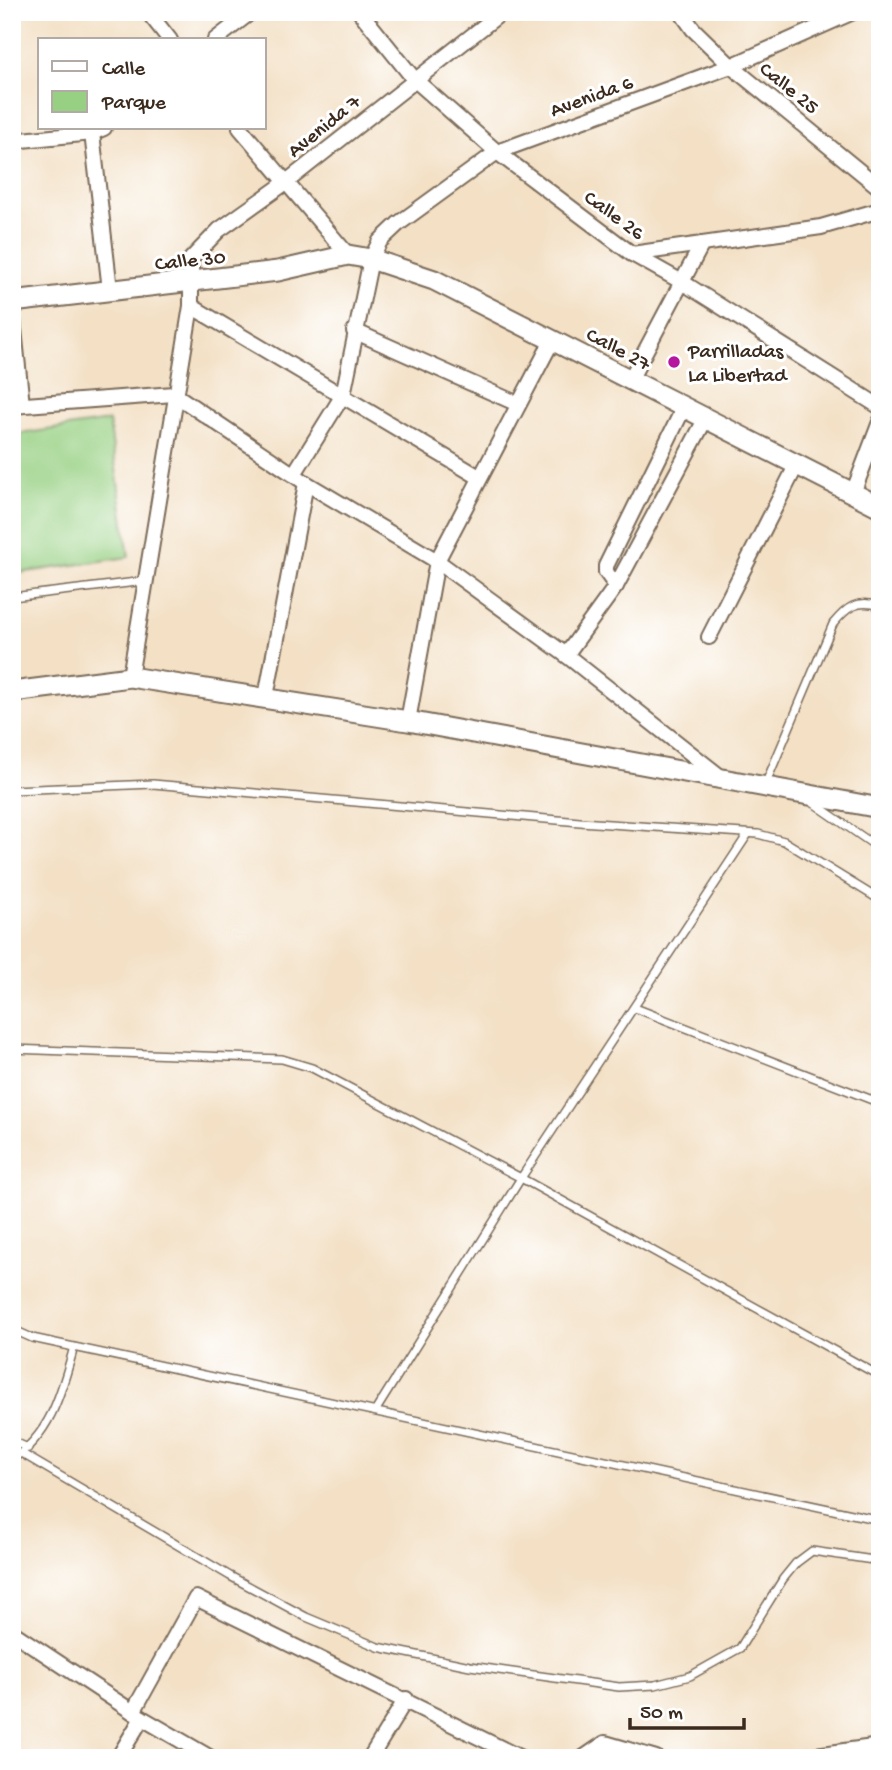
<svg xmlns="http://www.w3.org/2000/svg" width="892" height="1770" viewBox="0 0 892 1770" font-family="'Gochi Hand',sans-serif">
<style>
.green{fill:#98d083;stroke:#6a7d50;stroke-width:2}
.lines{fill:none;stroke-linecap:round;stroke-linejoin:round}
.lane-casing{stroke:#7b6a58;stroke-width:10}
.street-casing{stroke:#7b6a58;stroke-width:18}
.secondary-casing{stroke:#7b6a58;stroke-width:23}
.lane{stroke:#fff;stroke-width:7}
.street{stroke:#fff;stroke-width:14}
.secondary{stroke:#fff;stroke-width:19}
.poi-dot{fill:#b5179e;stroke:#fff;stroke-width:2.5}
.labels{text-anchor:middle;stroke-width:6;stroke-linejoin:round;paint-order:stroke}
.street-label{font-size:21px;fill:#3b2a1e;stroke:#fff}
.poi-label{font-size:21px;fill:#3b2a1e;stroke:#fff;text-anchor:start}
</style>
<rect width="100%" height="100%" fill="#fff"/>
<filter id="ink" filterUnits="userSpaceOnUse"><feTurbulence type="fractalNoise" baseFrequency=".0143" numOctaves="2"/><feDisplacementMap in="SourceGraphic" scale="14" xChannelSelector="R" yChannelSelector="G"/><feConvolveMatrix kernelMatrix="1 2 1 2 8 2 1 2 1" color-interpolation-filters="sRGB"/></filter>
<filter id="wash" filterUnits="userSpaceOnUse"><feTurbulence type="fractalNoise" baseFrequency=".00686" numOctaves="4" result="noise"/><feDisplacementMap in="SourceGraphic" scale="28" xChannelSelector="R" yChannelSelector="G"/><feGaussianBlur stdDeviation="1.57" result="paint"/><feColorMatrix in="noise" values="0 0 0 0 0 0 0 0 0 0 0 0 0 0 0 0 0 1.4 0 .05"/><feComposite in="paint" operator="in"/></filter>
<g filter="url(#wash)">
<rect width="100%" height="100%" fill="#f3e0c5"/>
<!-- green -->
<path class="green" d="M109,421L129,557L12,574V435Z"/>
</g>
<g filter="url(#ink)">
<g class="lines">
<defs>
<g id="lane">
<path d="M12,597L145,581"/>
<path d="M765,785L833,624C847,607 857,599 880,606"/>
<path d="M12,790L153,784L580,822L758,834L784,841L880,900"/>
<path d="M812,802L880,849"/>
<path d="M635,1008L880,1103"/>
<path d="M12,1049L282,1059L312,1068L521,1178L880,1376"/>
<path d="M12,1329L32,1338L880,1520"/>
<path d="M376,1410L521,1178L748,834"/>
<path d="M12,1441L28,1448"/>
<path d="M21,1453L230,1576L306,1617L378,1647L470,1666L619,1687L655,1685L690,1676L740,1648L783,1579L796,1563L812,1551L880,1561"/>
<path d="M12,1459C52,1434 62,1389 74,1347"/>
</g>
<g id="street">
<path d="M148,12L170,40"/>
<path d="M360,12L414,79L497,152L632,254L682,282L880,407"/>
<path d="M681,12L693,29L731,66L880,188"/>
<path d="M215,40L251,12"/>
<path d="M240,128L348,255"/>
<path d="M92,133L110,290"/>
<path d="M12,141L92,133L104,128"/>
<path d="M632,254L821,227L880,210"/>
<path d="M191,306L479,477"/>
<path d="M12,310L22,405"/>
<path d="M354,331L518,404"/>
<path d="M630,380L702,244"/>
<path d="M12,406L174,394L306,483L437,561L566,655L722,778"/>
<path d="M294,474L343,395L371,259L380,241L398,224L497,152L731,66L853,12"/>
<path d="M853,493L880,422"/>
<path d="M616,586L606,572V566L684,407"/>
<path d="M709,637L796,466"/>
<path d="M566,655L616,586L706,418"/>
<path d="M130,677L191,306V259L219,230L285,183L502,12"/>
<path d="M266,697L306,483"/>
<path d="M408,721L437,561L553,339"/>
<path d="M12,1632L142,1718L211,1758"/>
<path d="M133,1712L196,1598L521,1758"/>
<path d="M118,1758L142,1718"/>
<path d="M370,1758L406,1699"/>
<path d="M583,1758L605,1743L656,1758"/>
<path d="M794,1758L880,1746"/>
</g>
<g id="secondary">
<path d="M12,302L278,271L348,255L371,259L434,280L880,507"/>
<path d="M12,692L130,677L408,721L880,808"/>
</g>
</defs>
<!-- lane casing -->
<use href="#lane" class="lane-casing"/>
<!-- street casing -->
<use href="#street" class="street-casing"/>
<!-- secondary casing -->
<use href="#secondary" class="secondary-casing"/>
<!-- lane -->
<use href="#lane" class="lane"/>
<!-- street -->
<use href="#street" class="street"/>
<!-- secondary -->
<use href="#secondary" class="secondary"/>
</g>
</g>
<!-- markers -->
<circle class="poi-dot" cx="674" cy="362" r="7"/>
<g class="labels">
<!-- street labels -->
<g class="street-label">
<text transform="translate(790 87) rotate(39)" y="7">Calle 25</text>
<text transform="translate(591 95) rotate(-20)" y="7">Avenida 6</text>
<text transform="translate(323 125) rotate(-39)" y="7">Avenida 7</text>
<text transform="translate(615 214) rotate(36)" y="7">Calle 26</text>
<text transform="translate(190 259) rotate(-6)" y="7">Calle 30</text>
<text transform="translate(619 348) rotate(28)" y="7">Calle 27</text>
</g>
<!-- poi labels -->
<g class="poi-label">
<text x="688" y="357">Parrilladas<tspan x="688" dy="24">La Libertad</tspan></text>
</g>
</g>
<!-- margin -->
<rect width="892" height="1770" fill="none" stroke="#fff" stroke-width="42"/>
<!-- legend -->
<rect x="38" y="38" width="228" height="91" fill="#ffffff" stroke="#b1aaa5" stroke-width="2"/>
<rect x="52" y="61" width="35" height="10" fill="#ffffff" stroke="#b1aaa5" stroke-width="2"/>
<text x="102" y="74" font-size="21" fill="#3b2a1e">Calle</text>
<rect x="52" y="91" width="35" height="21" fill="#98d083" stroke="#b1aaa5" stroke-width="2"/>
<text x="102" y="108" font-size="21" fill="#3b2a1e">Parque</text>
<!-- scale -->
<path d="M630 1718v10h114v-10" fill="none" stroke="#3b2a1e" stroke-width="3.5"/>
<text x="640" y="1718" font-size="21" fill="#3b2a1e" stroke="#ffffff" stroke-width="5" paint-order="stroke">50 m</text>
</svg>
